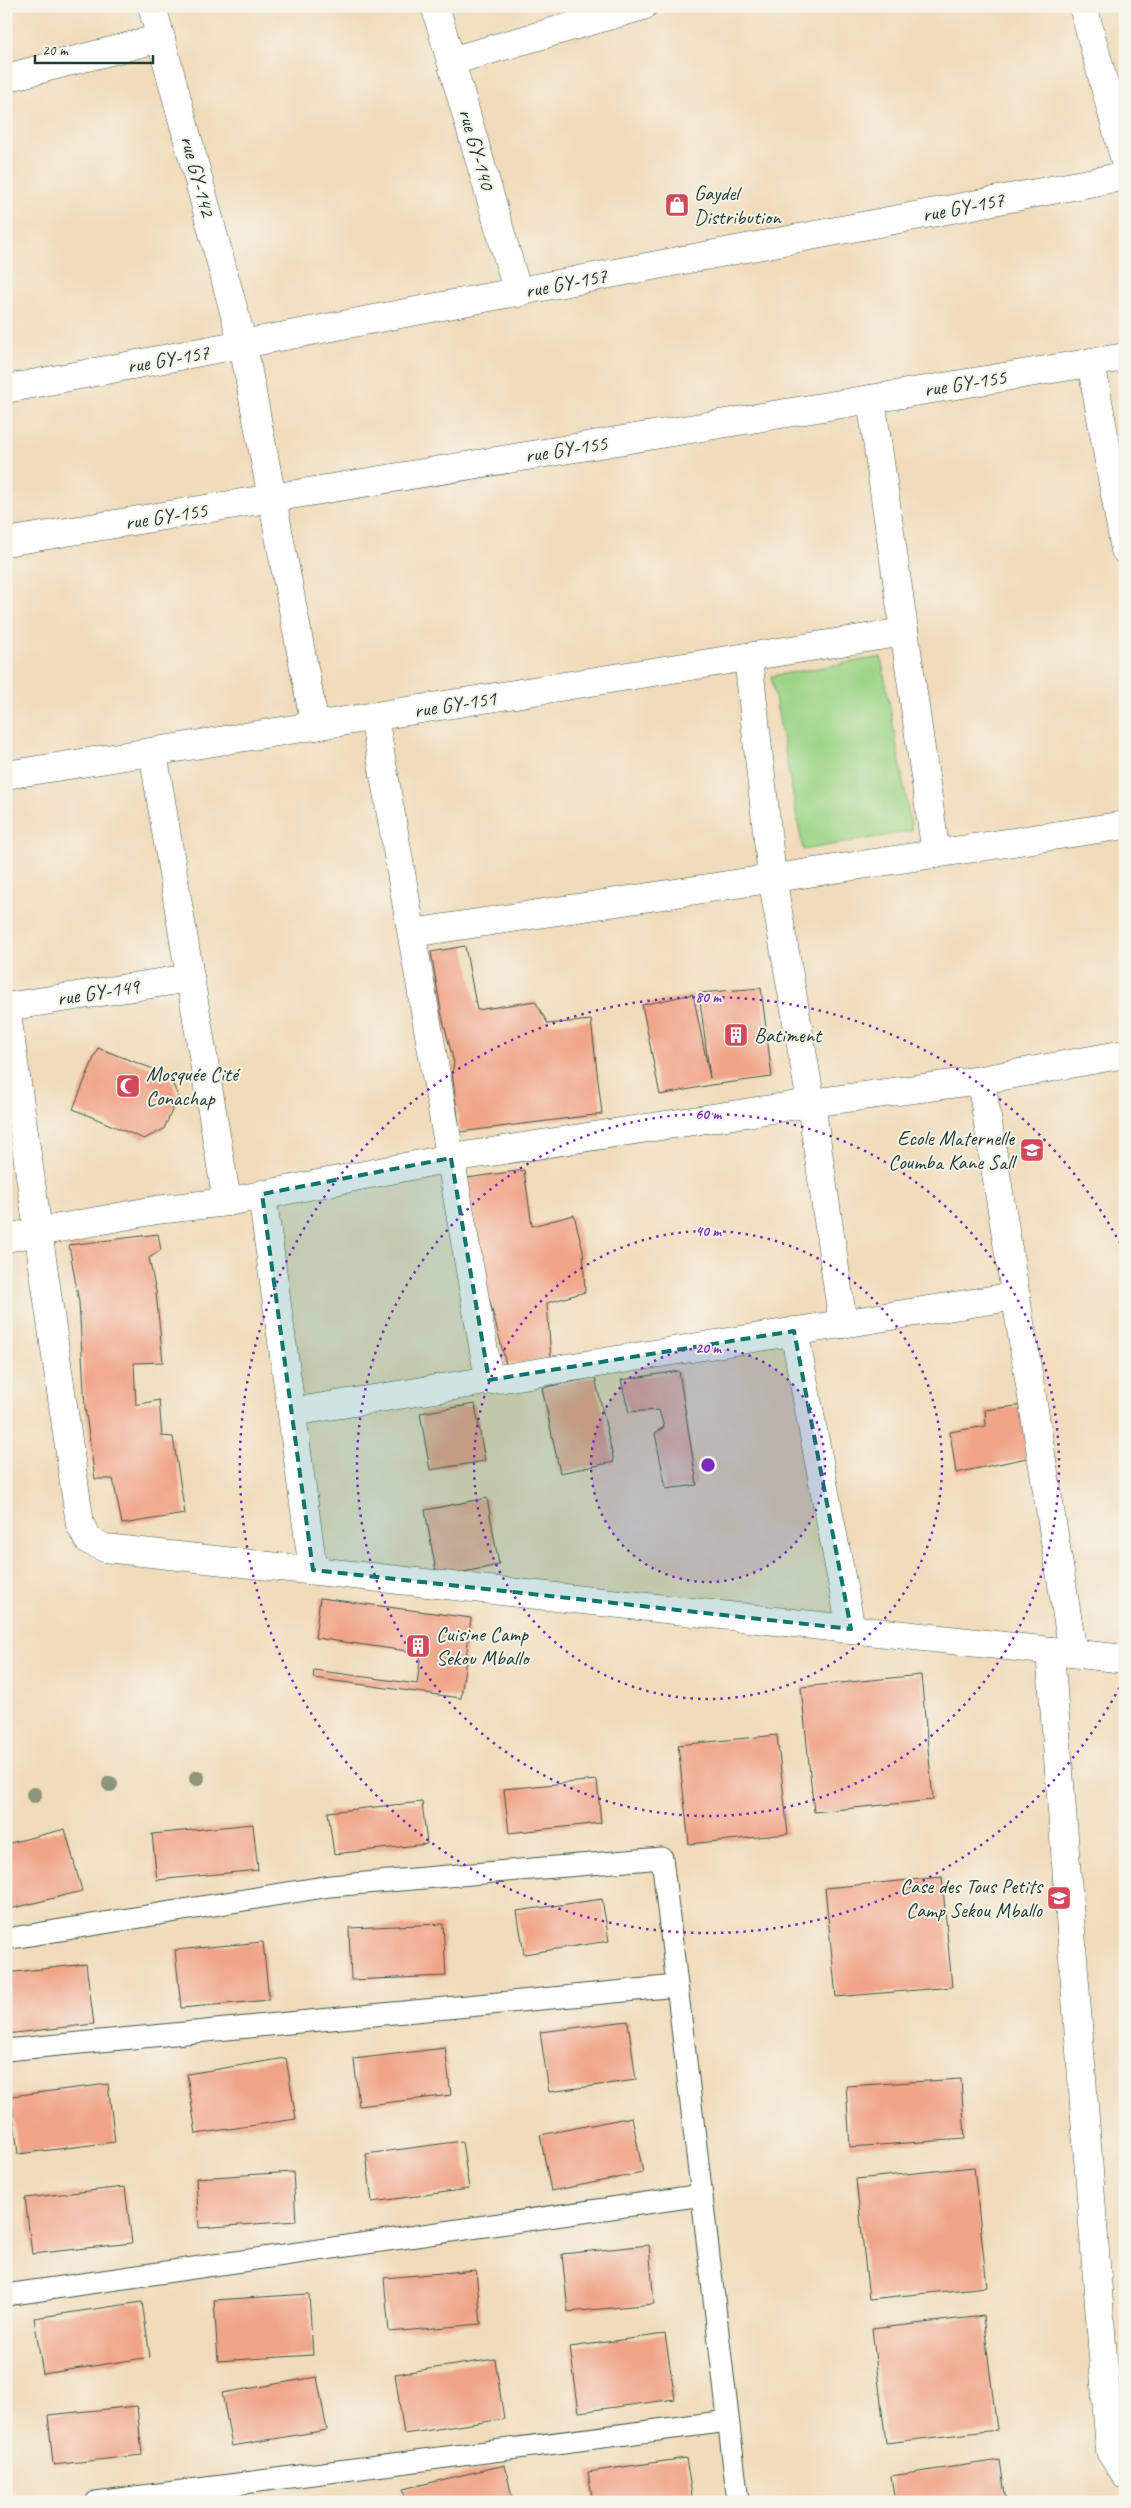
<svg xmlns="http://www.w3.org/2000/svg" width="1131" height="2508" viewBox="0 0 1131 2508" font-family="Caveat,sans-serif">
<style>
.green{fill:#9dd587;stroke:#5e895e}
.building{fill:#f0a589}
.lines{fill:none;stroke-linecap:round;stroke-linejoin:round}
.lane-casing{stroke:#3e5548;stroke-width:23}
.street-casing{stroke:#3e5548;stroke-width:29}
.lane{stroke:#fff;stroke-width:21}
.street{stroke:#fff;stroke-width:28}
.tree{fill:#8b957a}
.marked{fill:#0f766e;fill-opacity:0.2;stroke:#0f766e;stroke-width:4;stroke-dasharray:10 6;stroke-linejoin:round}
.ring{fill:none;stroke:#7b2cbf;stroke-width:2.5;stroke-dasharray:2.5 5}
.labels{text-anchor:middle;stroke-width:4;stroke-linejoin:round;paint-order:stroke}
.street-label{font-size:21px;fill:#1f3d34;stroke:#f7f3e8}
.poi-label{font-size:21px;fill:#1f3d34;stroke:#f7f3e8;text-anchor:start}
.centre{fill:#7b2cbf;stroke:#f7f3e8;stroke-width:2.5}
.ring-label{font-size:15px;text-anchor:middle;font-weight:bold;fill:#7b2cbf;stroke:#f7f3e8;stroke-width:4;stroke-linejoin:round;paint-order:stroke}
</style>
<rect width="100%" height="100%" fill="#f7f3e8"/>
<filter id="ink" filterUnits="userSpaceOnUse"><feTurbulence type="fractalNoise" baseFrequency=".02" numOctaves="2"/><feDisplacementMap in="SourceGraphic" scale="10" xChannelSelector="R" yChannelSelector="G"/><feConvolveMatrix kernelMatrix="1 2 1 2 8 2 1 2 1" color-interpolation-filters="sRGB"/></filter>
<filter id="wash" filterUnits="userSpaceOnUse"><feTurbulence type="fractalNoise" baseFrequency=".0096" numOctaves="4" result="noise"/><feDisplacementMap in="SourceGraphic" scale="20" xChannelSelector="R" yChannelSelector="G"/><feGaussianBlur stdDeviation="1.12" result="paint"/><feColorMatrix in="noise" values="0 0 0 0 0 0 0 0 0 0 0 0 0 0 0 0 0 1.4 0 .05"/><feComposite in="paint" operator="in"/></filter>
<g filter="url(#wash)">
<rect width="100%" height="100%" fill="#f0dbba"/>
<!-- green -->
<path class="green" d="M881,657L912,831L803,850L771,676Z"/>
<g id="blocks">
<!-- building -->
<g class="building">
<path d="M465,946L477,1010L535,1001L548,1024L591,1020L602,1114L460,1132L452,1073L454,1063L442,1016L431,952Z"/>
<path d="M761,988L772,1077L711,1085L660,1095L642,1005L693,994L710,1078L699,993Z"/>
<path d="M98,1048L169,1075L178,1096L164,1129L144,1139L73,1109Z"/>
<path d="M524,1170L532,1226L574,1215L583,1250L585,1292L547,1303L551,1359L506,1364L482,1271L467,1178Z"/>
<path d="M158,1234L161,1250L149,1258L156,1292L163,1362L134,1363L136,1405L159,1400L162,1436L173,1437L185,1514L122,1524L113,1479H95L85,1407L79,1302L69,1245Z"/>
<path d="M679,1371L697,1485L666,1489L655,1433L664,1427L659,1410L629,1412L621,1380Z"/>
<path d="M595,1377L614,1462L560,1473L542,1388Z"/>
<path d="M475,1404L485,1461L430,1470L420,1413Z"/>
<path d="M1024,1405L1036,1456L956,1473L950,1432L986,1426L985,1410Z"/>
<path d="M487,1498L499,1565L437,1577L425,1510Z"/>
<path d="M320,1598L471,1618L461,1698L313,1678L314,1670L417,1684L421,1653L315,1638Z"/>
<path d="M921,1675L933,1800L814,1812L801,1687Z"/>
<path d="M777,1735L788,1834L689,1844L678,1745Z"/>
<path d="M597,1780L601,1823L509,1833L504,1789Z"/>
<path d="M422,1802L427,1844L334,1854L328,1812Z"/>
<path d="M253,1824L258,1870L157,1880L152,1834Z"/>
<path d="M65,1829L82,1891L6,1910V1844Z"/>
<path d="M942,1877L952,1987L836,1997L825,1888Z"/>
<path d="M602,1899L609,1941L524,1954L517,1911Z"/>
<path d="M443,1924L446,1976L351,1980L349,1928Z"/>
<path d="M263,1942L269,2000L181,2008L175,1950Z"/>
<path d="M86,1964L94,2024L6,2034V1973Z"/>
<path d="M628,2021L636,2080L549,2092L540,2032Z"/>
<path d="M445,2048L451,2095L359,2106L354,2059Z"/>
<path d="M286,2058L296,2119L196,2134L187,2074Z"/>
<path d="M961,2079L965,2139L850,2147L846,2086Z"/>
<path d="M108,2084L115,2142L18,2154L11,2096Z"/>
<path d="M632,2117L643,2173L551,2191L540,2135Z"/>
<path d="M462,2141L469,2189L372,2202L366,2154Z"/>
<path d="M974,2167L987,2287L869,2299L856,2179Z"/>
<path d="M293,2172L296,2221L199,2228L196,2178Z"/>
<path d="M125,2187L132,2243L32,2254L25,2198Z"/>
<path d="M649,2245L654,2304L568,2312L562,2254Z"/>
<path d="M476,2270L481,2324L389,2332L384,2278Z"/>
<path d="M309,2294L313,2355L218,2361L214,2300Z"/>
<path d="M142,2302L150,2357L43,2374L34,2318Z"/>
<path d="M983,2316L997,2430L886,2443L872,2329Z"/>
<path d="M665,2334L675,2399L579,2412L570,2347Z"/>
<path d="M495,2359L504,2419L404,2434L395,2374Z"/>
<path d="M317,2377L327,2430L232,2446L222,2393Z"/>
<path d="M137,2406L142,2455L53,2465L48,2415Z"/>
<path d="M686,2458L693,2502H593L588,2472Z"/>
<path d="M1000,2460L1006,2502H895L891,2476Z"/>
<path d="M505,2465L513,2502H406L403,2489Z"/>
</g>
</g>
</g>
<g filter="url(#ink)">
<use href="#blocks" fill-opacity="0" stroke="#3e5548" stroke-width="1"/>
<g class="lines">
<defs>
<g id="lane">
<path d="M6,1939L330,1886L662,1858L738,2502"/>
<path d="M6,2050L677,1986"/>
<path d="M6,2295L702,2195"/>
<path d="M96,2502L728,2421"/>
</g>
<g id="street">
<path d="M152,6L243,345L315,726"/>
<path d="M435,6L518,293"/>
<path d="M1083,6L1125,161"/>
<path d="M451,61L643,6"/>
<path d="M6,78L161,38"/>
<path d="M1091,362L1125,550"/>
<path d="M6,389L1125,176"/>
<path d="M871,399L936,854"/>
<path d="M6,542L1125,357"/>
<path d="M748,657L772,877L811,1103L843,1324"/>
<path d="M374,717L489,1380"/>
<path d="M153,752L227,1202"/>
<path d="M6,775L904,632"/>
<path d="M412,933L1125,825"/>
<path d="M6,1007L80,1524L88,1540L105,1548L1125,1659"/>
<path d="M6,1007L190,978"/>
<path d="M981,1080L1073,1653"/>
<path d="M262,1194L313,1570"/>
<path d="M6,1238L156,1210L227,1202L451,1158L811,1103L981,1080L1125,1054"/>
<path d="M794,1331L851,1629"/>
<path d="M292,1412L1016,1296"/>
<path d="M1050,1651L1110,2451L1125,2475"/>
</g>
</defs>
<!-- lane casing -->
<use href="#lane" class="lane-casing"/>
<!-- street casing -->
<use href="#street" class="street-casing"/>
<!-- lane -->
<use href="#lane" class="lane"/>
<!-- street -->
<use href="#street" class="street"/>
</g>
<!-- trees -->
<g class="tree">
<circle cx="197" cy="1778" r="8"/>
<circle cx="110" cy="1784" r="8"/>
<circle cx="34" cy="1795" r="8"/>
</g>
</g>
<!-- marked area -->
<path class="marked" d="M451,1158L489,1380L794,1331L851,1629L313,1570L262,1194Z"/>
<!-- distance rings -->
<circle cx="708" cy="1465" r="117" fill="#7b2cbf" fill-opacity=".12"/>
<g class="ring">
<circle cx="708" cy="1465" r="117"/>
<circle cx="708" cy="1465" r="234"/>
<circle cx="708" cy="1465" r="351"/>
<path d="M1123 1681A468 468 0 1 1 1123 1249"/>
</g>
<!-- icons -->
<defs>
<symbol id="shop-square" viewBox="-11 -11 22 22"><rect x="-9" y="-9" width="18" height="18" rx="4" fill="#d1495b" stroke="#f7f3e8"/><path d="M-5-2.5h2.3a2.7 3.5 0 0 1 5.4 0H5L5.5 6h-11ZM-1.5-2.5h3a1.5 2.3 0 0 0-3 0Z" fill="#fff"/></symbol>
<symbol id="building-square" viewBox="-11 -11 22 22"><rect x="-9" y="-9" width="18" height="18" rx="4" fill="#d1495b" stroke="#f7f3e8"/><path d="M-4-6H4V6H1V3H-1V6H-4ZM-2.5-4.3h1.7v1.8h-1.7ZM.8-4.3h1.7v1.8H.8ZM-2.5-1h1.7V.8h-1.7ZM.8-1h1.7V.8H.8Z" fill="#fff"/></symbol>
<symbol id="mosque-square" viewBox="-11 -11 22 22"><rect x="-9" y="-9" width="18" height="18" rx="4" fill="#d1495b" stroke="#f7f3e8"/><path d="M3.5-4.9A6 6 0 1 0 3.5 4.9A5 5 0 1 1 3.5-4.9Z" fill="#fff"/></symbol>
<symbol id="school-square" viewBox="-11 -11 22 22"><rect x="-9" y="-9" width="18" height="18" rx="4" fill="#d1495b" stroke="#f7f3e8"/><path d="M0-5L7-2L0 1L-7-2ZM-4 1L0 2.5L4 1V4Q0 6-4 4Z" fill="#fff"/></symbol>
</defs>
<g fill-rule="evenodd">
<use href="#shop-square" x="663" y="191" width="28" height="28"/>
<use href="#building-square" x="722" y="1021" width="28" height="28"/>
<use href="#mosque-square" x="114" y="1072" width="28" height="28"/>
<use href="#school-square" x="1018" y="1136" width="28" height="28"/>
<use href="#building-square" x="404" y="1632" width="28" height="28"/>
<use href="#school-square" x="1045" y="1884" width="28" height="28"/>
</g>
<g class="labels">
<!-- street labels -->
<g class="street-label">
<text transform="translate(477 149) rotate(74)" y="7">rue GY-140</text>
<text transform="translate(198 176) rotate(75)" y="7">rue GY-142</text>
<text transform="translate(963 207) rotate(-11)" y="7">rue GY-157</text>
<text transform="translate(566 283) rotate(-11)" y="7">rue GY-157</text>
<text transform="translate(168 359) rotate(-10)" y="7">rue GY-157</text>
<text transform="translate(965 383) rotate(-9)" y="7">rue GY-155</text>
<text transform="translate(566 449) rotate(-9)" y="7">rue GY-155</text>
<text transform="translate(166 516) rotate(-9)" y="7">rue GY-155</text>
<text transform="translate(455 704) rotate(-9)" y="7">rue GY-151</text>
<text transform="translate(98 992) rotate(-9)" y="7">rue GY-149</text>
</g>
<!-- poi labels -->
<g class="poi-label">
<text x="694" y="200">Gaydel<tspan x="694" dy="24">Distribution</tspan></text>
<text x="754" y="1042">Batiment</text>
<text x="146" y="1081">Mosquée Cité<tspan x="146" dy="24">Conachap</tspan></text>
<text x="1014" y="1145" text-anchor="end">Ecole Maternelle<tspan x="1014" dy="24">Coumba Kane Sall</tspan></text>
<text x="436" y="1641">Cuisine Camp<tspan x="436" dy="24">Sekou Mballo</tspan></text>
<text x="1042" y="1893" text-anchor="end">Case des Tous Petits<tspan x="1042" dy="24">Camp Sekou Mballo</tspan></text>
</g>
</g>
<circle cx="708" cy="1465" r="8" class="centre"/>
<g class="ring-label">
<text x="708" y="1002">80 m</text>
<text x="708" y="1119">60 m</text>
<text x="708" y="1236">40 m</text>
<text x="708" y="1353">20 m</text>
</g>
<!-- margin -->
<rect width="1131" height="2508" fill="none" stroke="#f7f3e8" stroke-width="25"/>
<!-- scale -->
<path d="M35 55v8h118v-8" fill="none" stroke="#1f3d34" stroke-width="2.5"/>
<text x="42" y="55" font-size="15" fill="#1f3d34" stroke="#f7f3e8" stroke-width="4" paint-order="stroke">20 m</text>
</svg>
